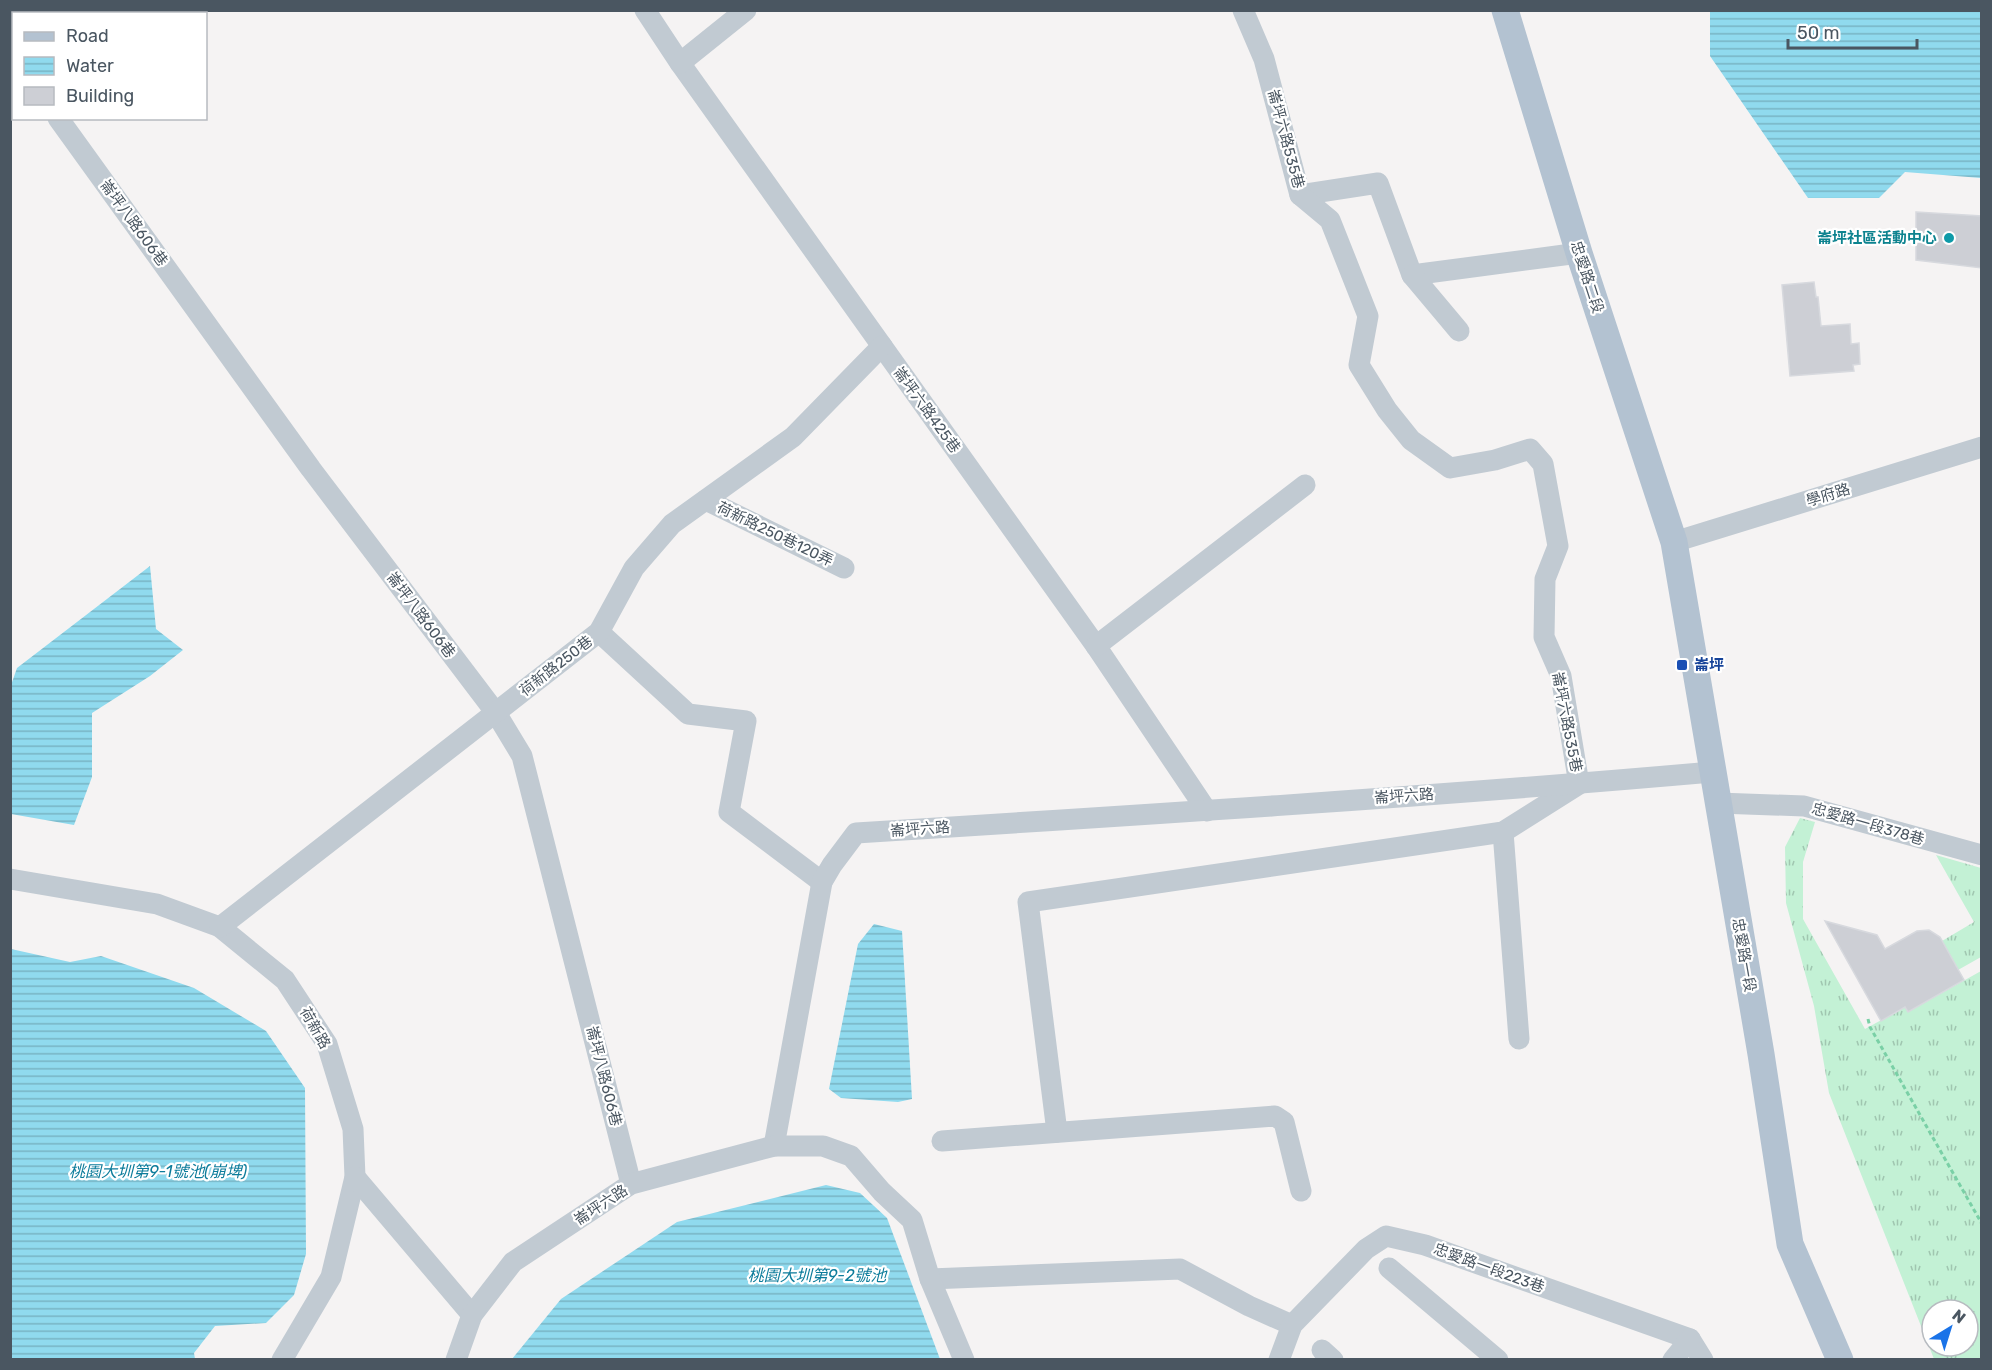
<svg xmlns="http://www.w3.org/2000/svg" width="1992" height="1370" viewBox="0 0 1992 1370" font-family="Rubik,'Noto Sans TC',sans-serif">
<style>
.grass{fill:url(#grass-tufts);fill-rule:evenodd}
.water{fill:url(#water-rules)}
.building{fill:#cdcfd5;stroke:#d7d9de;stroke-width:1.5}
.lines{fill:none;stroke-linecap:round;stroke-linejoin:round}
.path{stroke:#7ad0a6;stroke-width:3;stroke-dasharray:4.5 3;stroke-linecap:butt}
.minor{stroke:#c1cad2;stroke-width:21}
.major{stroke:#b3c2d1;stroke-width:27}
.culture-dot{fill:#0f9aa8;stroke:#fff;stroke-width:2}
.transit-dot{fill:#1a4fb4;stroke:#fff;stroke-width:2}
.labels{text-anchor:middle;stroke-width:4.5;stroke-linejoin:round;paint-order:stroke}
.street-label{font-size:15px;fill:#4a5661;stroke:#fff}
.culture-label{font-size:15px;font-weight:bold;fill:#0d838f;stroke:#fff;text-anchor:end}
.transit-label{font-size:15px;font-weight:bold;fill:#164399;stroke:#fff;text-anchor:start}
.water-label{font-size:16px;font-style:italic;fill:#0c7c9b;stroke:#fff}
</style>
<defs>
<pattern id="grass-tufts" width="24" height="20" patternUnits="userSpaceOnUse" patternTransform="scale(1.5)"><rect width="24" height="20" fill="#c3f1d5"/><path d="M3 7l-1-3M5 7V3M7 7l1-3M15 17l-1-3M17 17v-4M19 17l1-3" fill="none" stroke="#a0c6b0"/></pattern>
<pattern id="water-rules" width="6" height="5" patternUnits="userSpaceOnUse" patternTransform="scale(1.5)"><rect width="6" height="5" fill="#90daee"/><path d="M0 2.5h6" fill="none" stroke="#78b4c4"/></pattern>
</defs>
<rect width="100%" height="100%" fill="#f5f3f3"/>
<!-- grass -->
<g class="grass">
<path d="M1800,818L1815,822L1803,862V919L1865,1029L1905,1007L1908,1012L1981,971V1359H1934L1829,1093L1814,1006L1786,903L1785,847ZM1932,1310H1968V1346H1932Z"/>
<path d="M1936,855L1981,868V957L1958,970L1942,941L1974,922Z"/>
</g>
<!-- water -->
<g class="water">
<path d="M1710,11H1981V178L1905,172L1879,198H1808L1710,56Z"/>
<path d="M150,566L156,629L183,650L150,676L92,713V777L74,825L11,814L10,688L17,668Z"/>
<path d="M874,924L902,931L912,1099L898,1102L841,1098L829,1089L858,944Z"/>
<path d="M11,949L70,962L101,956L194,988L266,1031L305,1088L306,1254L294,1295L266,1323L215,1326L194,1353L195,1359H11Z"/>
<path d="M826,1185L860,1193L887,1218L940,1359H512L561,1299L677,1222Z"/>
</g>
<!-- building -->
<g class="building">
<path d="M1916,212L1982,216V268L1916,260Z"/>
<path d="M1814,282L1816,297H1818L1821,326L1850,324L1851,344L1859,343L1860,364L1853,365L1854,371L1790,376L1782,285Z"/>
<path d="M1825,921L1877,935L1885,949L1917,931L1929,930L1940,937L1964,980L1908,1012L1905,1007L1881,1021Z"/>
</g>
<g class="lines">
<!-- path -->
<path class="path" d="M1868,1019L1870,1027L1982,1224"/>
<!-- minor -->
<g class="minor">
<path d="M645,10L680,63L1096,646L1207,811"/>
<path d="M24,14L25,10"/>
<path d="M10,50L14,42"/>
<path d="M680,63L746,10"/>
<path d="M58,118L311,469L496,713L522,756L631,1184"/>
<path d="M1300,195L1378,183L1412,275L1579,253"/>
<path d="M1412,275L1459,331"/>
<path d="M706,500L844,568"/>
<path d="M1674,542L1982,447"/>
<path d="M599,632L688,714L746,721L729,812L822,882"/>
<path d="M1096,646L1305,485"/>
<path d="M1718,803L1804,806L1982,855"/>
<path d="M1503,832L1519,1039"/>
<path d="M10,879L157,904L220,927L285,980L327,1044L353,1129L355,1177L331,1277L282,1360"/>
<path d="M220,927L599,632L634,568L672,524L793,437L882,346"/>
<path d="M1057,1132L1028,902L1503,832L1579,784L1561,676L1544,637L1545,579L1558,546L1543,464L1530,449L1495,460L1450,468L1411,440L1387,410L1359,365L1368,316L1330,220L1300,195L1264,59L1243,10"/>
<path d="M942,1141L1275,1116L1284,1122L1301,1191"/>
<path d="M774,1146L822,882L832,865L856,833C1142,815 1427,797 1712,772"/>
<path d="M355,1177L472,1315"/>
<path d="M1389,1268L1498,1360"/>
<path d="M930,1279L1180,1269L1249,1306L1292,1325"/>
<path d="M1322,1350L1333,1360"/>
<path d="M456,1360L472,1315L513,1262L631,1184L774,1146H823L851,1156L882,1192L912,1220L930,1279L964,1360"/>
<path d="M1279,1360L1292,1325L1366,1249L1386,1236L1425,1245L1690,1339L1703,1360"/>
<path d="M1673,1360L1690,1339"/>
</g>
<!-- major -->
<path class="major" d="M1505,10L1579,253L1674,542L1761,1054L1790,1244L1840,1360"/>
</g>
<!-- markers -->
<circle class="culture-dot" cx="1949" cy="238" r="6"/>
<rect class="transit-dot" x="1676" y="659" width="12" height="12" rx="3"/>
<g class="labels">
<!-- street labels -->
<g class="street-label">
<text transform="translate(1286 139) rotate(75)" y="5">崙坪六路535巷</text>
<text transform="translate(134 223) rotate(54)" y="5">崙坪八路606巷</text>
<text transform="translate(1587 277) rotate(72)" y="5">忠愛路二段</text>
<text transform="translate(927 410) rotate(54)" y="5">崙坪六路425巷</text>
<text transform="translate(1828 495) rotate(-17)" y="5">學府路</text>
<text transform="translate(775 534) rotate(26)" y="5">荷新路250巷120弄</text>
<text transform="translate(421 615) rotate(53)" y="5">崙坪八路606巷</text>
<text transform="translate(556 666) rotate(-38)" y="5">荷新路250巷</text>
<text transform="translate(1567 722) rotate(79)" y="5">崙坪六路535巷</text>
<text transform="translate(1404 796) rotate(-4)" y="5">崙坪六路</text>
<text transform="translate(1868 824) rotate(16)" y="5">忠愛路一段378巷</text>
<text transform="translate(920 829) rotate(-4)" y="5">崙坪六路</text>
<text transform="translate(1744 955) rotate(80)" y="5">忠愛路一段</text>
<text transform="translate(315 1028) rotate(60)" y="5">荷新路</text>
<text transform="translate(604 1076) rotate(76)" y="5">崙坪八路606巷</text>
<text transform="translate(601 1205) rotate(-33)" y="5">崙坪六路</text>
<text transform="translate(1489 1268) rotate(20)" y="5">忠愛路一段223巷</text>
</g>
<!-- culture labels -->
<g class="culture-label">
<text x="1937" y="243">崙坪社區活動中心</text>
</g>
<!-- transit labels -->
<g class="transit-label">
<text x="1694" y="670">崙坪</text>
</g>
<!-- water labels -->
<g class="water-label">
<text x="158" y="1177">桃園大圳第9-1號池(崩埤)</text>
<text x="817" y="1281">桃園大圳第9-2號池</text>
</g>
</g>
<!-- border -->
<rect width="1992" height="1370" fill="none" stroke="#4a5661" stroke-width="24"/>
<!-- legend -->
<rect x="12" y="12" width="195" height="108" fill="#ffffff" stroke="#b7bbc0" stroke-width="1.5"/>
<rect x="24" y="32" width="30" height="9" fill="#b3c2d1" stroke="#b7bbc0" stroke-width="1.5"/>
<text x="66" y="42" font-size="18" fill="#4a5661">Road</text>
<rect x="24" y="57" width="30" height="18" fill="url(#water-rules)" stroke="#b7bbc0" stroke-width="1.5"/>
<text x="66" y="72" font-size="18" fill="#4a5661">Water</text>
<rect x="24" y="87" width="30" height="18" fill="#cdcfd5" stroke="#b7bbc0" stroke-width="1.5"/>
<text x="66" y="102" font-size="18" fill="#4a5661">Building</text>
<!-- north arrow -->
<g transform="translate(1950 1328) rotate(38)"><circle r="28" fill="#ffffff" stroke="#b7bbc0" stroke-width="1.5"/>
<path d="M0-4.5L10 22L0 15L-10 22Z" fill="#1a73e8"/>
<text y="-9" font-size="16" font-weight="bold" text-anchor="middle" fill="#4a5661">N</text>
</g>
<!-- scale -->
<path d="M1788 39v9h129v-9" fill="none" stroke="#4a5661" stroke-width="3"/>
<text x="1797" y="39" font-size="18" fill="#4a5661" stroke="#ffffff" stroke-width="4.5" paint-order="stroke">50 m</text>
</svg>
